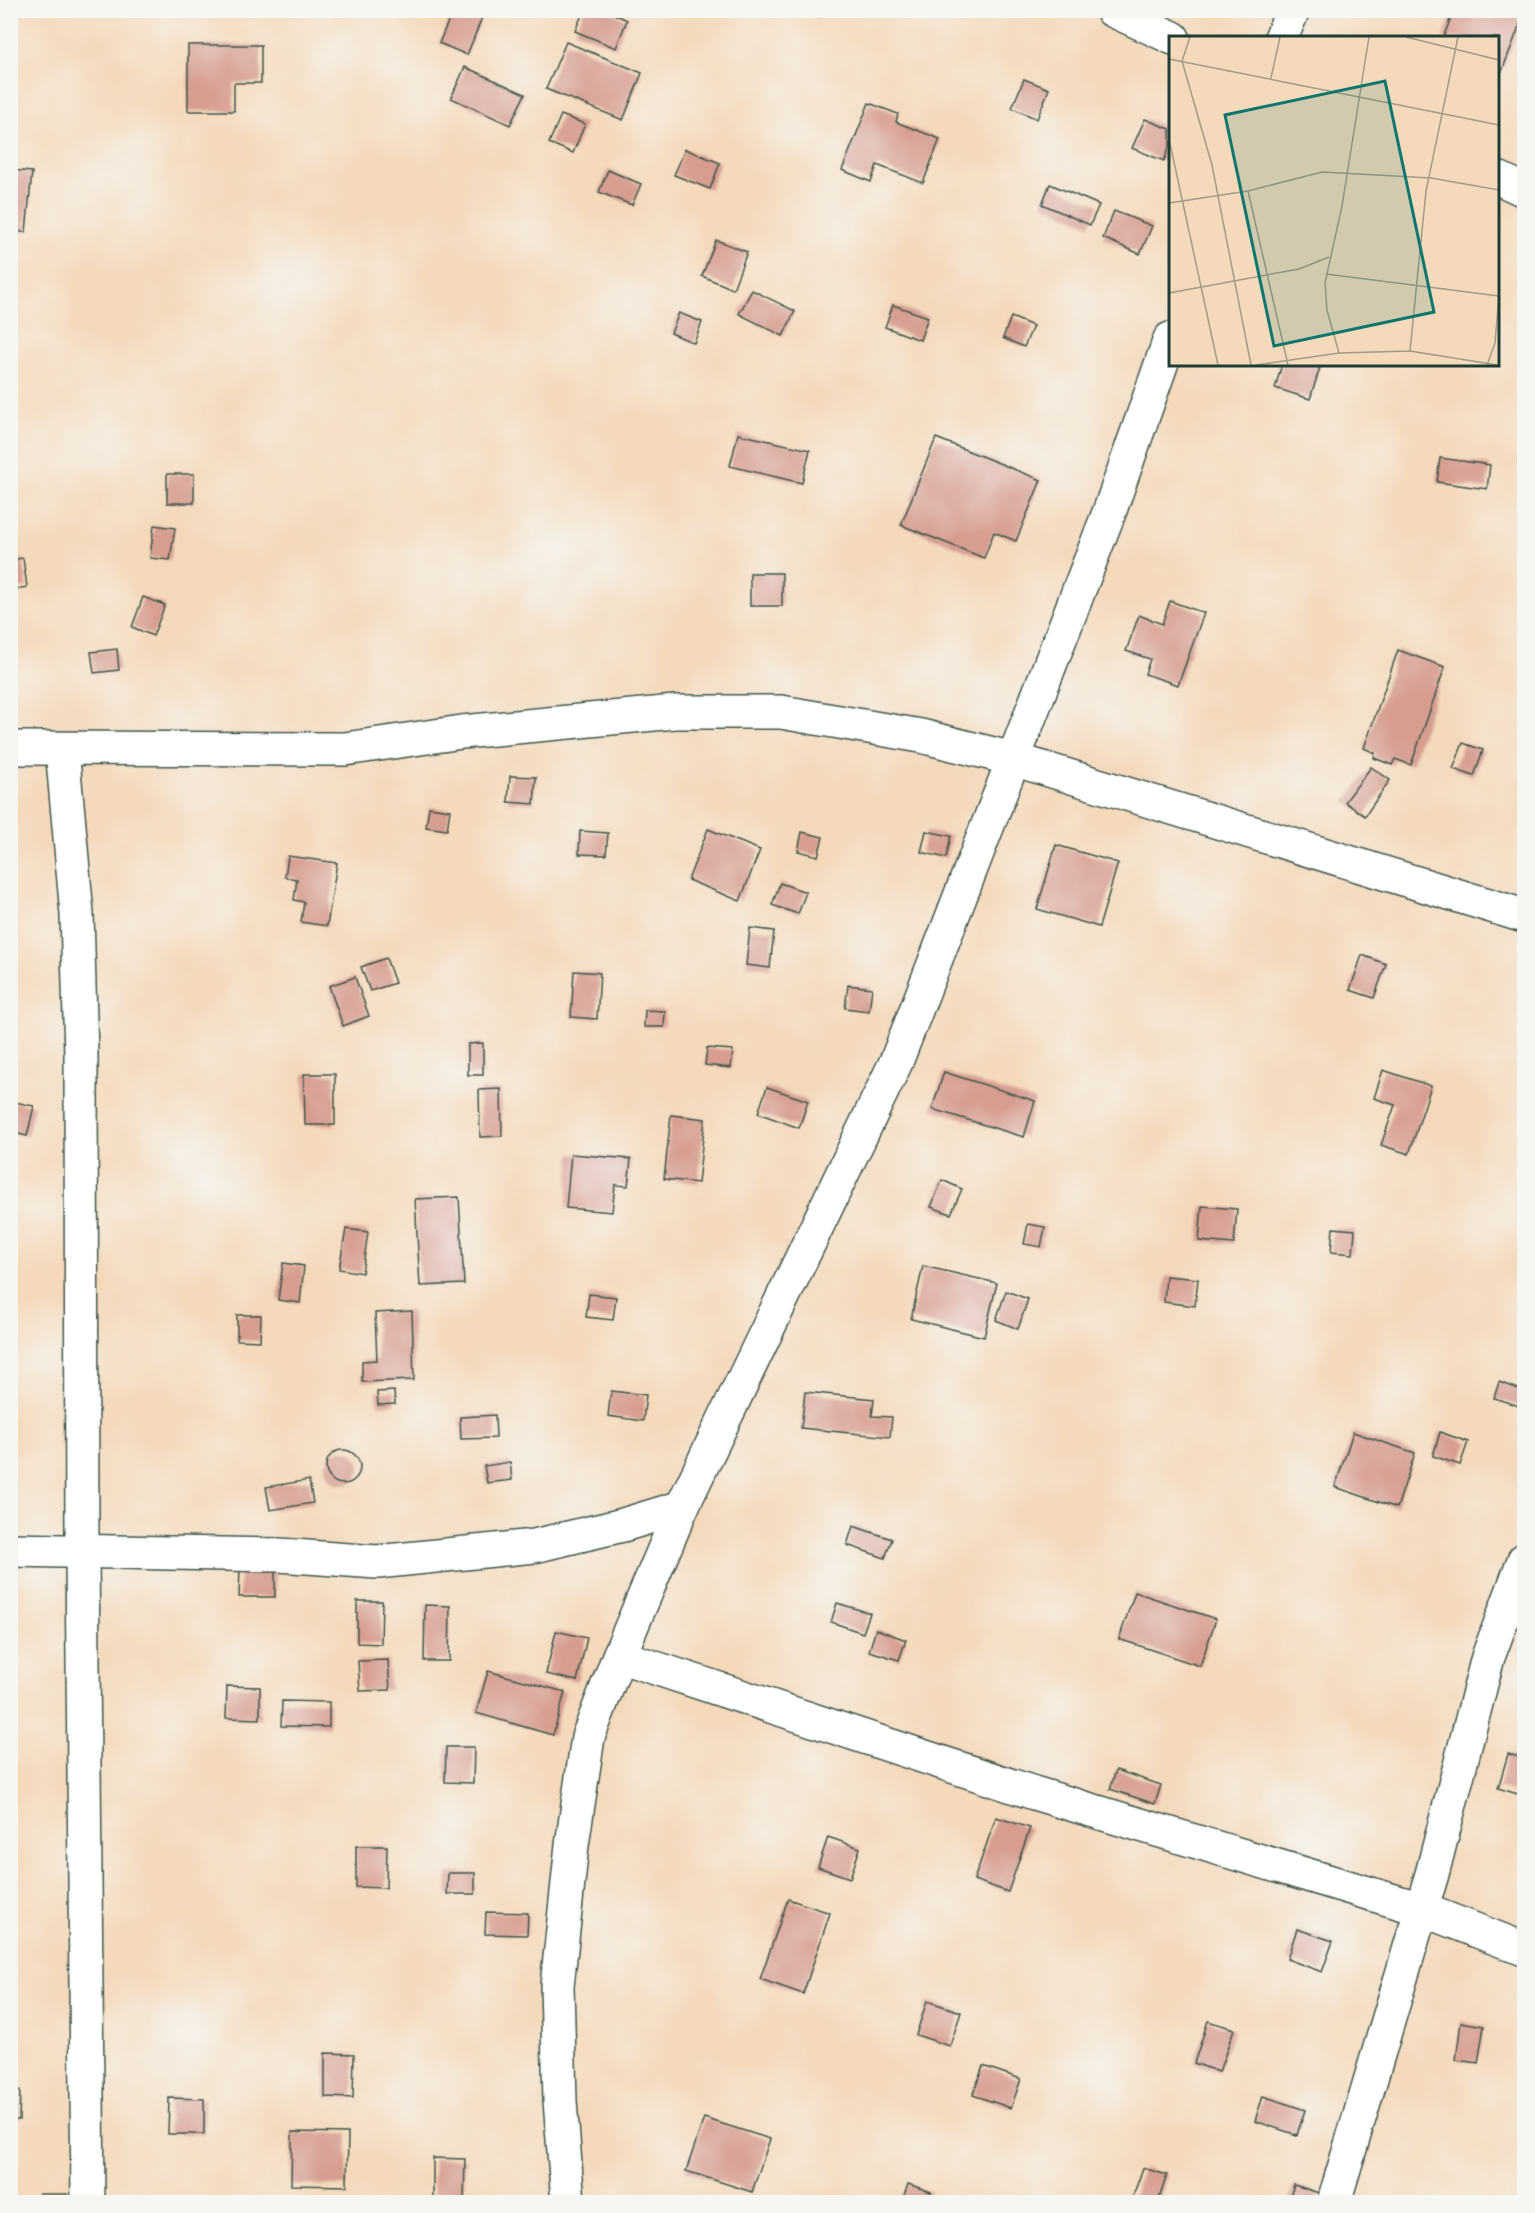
<svg xmlns="http://www.w3.org/2000/svg" width="1535" height="2213" viewBox="0 0 1535 2213" font-family="Dekko,sans-serif">
<style>
.building{fill:#d79d91}
.lines{fill:none;stroke-linecap:round;stroke-linejoin:round}
.minor-casing{stroke:#3f5448;stroke-width:36}
.minor{stroke:#fff;stroke-width:33}
.inset-road{fill:none;stroke:#9f9b85;stroke-width:1.5}
.view{fill:#0f766e;fill-opacity:0.15;stroke:#0f766e;stroke-width:3}
.inset-edge{fill:none;stroke:#1f3d34;stroke-width:3}
</style>
<rect width="100%" height="100%" fill="#f6f6f2"/>
<filter id="ink" filterUnits="userSpaceOnUse"><feTurbulence type="fractalNoise" baseFrequency=".0167" numOctaves="2"/><feDisplacementMap in="SourceGraphic" scale="12" xChannelSelector="R" yChannelSelector="G"/><feConvolveMatrix kernelMatrix="1 2 1 2 8 2 1 2 1" color-interpolation-filters="sRGB"/></filter>
<filter id="wash" filterUnits="userSpaceOnUse"><feTurbulence type="fractalNoise" baseFrequency=".008" numOctaves="4" result="noise"/><feDisplacementMap in="SourceGraphic" scale="24" xChannelSelector="R" yChannelSelector="G"/><feGaussianBlur stdDeviation="1.35" result="paint"/><feColorMatrix in="noise" values="0 0 0 0 0 0 0 0 0 0 0 0 0 0 0 0 0 1.4 0 .05"/><feComposite in="paint" operator="in"/></filter>
<g filter="url(#wash)">
<rect width="100%" height="100%" fill="#f4d9bb"/>
<g id="blocks">
<!-- building -->
<g class="building">
<path d="M453,10H485L467,55L439,43Z"/>
<path d="M584,10H605L627,20L616,48L575,31Z"/>
<path d="M801,10H821L818,18Z"/>
<path d="M1454,10H1515L1524,14L1502,71L1498,69V38H1443Z"/>
<path d="M566,42L642,73L623,120L546,89Z"/>
<path d="M188,45H261V83H234V111H188Z"/>
<path d="M465,67L525,94L510,125L451,98Z"/>
<path d="M1024,79L1049,89L1037,119L1012,108Z"/>
<path d="M869,103L898,114L896,122L940,139L923,183L877,165L871,182L842,170Z"/>
<path d="M561,115L585,124L573,153L549,143Z"/>
<path d="M1145,119L1170,129V144L1164,161L1132,148Z"/>
<path d="M685,149L720,163L710,189L674,175Z"/>
<path d="M10,170L32,172L26,232L10,231Z"/>
<path d="M608,170L641,184L632,205L599,192Z"/>
<path d="M1050,184L1099,205L1090,225L1042,204Z"/>
<path d="M1114,211L1152,226L1140,254L1103,238Z"/>
<path d="M716,240L747,252L733,289L702,276Z"/>
<path d="M752,290L795,311L783,336L739,314Z"/>
<path d="M893,305L928,317L920,340L885,327Z"/>
<path d="M679,313L702,322L694,343L671,333Z"/>
<path d="M1011,317L1033,326L1024,347L1003,338Z"/>
<path d="M1282,364H1321L1310,399L1275,388Z"/>
<path d="M738,434L810,450L802,483L730,466Z"/>
<path d="M936,438L1041,480L1016,541L994,532L984,558L901,525Z"/>
<path d="M1440,458L1490,465L1487,489L1437,482Z"/>
<rect x="167" y="474" width="27" height="29"/>
<path d="M154,525L175,528L170,560L150,558Z"/>
<path d="M23,558L27,587L10,590V560Z"/>
<rect x="750" y="573" width="32" height="33"/>
<path d="M143,597L165,605L153,636L132,627Z"/>
<path d="M1170,601L1204,613L1178,685L1145,674L1150,659L1126,651L1139,615L1162,624Z"/>
<path d="M117,649L119,670L94,673L91,652Z"/>
<path d="M1398,650L1445,667L1411,765L1395,759L1392,765L1374,758L1375,753L1364,748Z"/>
<path d="M1463,743L1483,750L1474,776L1453,769Z"/>
<path d="M1371,767L1390,780L1365,816L1345,802Z"/>
<path d="M510,776L536,777L534,804L508,802Z"/>
<path d="M429,807L450,810L447,830L426,827Z"/>
<path d="M708,829L760,850L740,901L688,880Z"/>
<path d="M580,831L608,833L606,855L579,854Z"/>
<path d="M926,831L951,836L946,858L921,852Z"/>
<path d="M802,832L823,837L818,856L798,851Z"/>
<path d="M1056,845L1118,863L1099,927L1037,909Z"/>
<path d="M288,856L337,863L327,926L301,922L304,902L294,900L297,879L285,877Z"/>
<path d="M780,883L806,892L798,914L772,905Z"/>
<path d="M750,928L774,931L770,968L746,965Z"/>
<path d="M1362,955L1386,964L1374,998L1350,990Z"/>
<path d="M386,958L395,983L370,991L361,967Z"/>
<path d="M574,971L600,973L597,1019L571,1017Z"/>
<path d="M355,977L369,1016L343,1026L329,986Z"/>
<path d="M848,985L872,988L869,1011L845,1008Z"/>
<path d="M645,1010L665,1011L664,1027H644Z"/>
<path d="M483,1043V1075H468V1044Z"/>
<path d="M707,1048L733,1050L731,1068L705,1065Z"/>
<path d="M1383,1070L1431,1086L1409,1154L1381,1145L1395,1105L1374,1098Z"/>
<path d="M944,1072L1035,1101L1024,1137L932,1109Z"/>
<path d="M304,1074H335V1125H305Z"/>
<path d="M767,1087L808,1101L799,1128L758,1113Z"/>
<path d="M501,1089L502,1136L480,1137L479,1090Z"/>
<path d="M10,1101L34,1106L27,1136L10,1132Z"/>
<path d="M671,1115L705,1119L698,1183L664,1179Z"/>
<path d="M571,1154L631,1159L628,1186L615,1185L612,1212L566,1208Z"/>
<path d="M942,1180L962,1189L951,1214L931,1207Z"/>
<path d="M459,1197L464,1284L420,1286L415,1199Z"/>
<path d="M1202,1206L1237,1209L1234,1244L1199,1241Z"/>
<path d="M1028,1224L1045,1227L1041,1247L1024,1244Z"/>
<path d="M1333,1228L1355,1230L1353,1254L1331,1252Z"/>
<path d="M346,1229L368,1232L362,1273L339,1269Z"/>
<path d="M283,1263L304,1266L300,1303L278,1300Z"/>
<path d="M923,1266L997,1283L984,1337L911,1319Z"/>
<path d="M1166,1276L1198,1279L1195,1306L1164,1302Z"/>
<path d="M1006,1291L1028,1299L1018,1329L996,1320Z"/>
<path d="M589,1294L616,1297L613,1320L586,1317Z"/>
<path d="M412,1311L414,1380L362,1382V1361L377,1360L375,1313Z"/>
<path d="M237,1315H261L260,1341L237,1340Z"/>
<path d="M1499,1382L1524,1391L1522,1407L1494,1398Z"/>
<path d="M394,1391L395,1404L378,1405L377,1392Z"/>
<path d="M611,1391L646,1395L643,1421L608,1416Z"/>
<path d="M805,1392L874,1399L872,1416L892,1417L890,1437L801,1428Z"/>
<path d="M495,1415L496,1438L461,1439L460,1417Z"/>
<path d="M1353,1432L1415,1453L1397,1508L1335,1487Z"/>
<path d="M1440,1432L1468,1442L1460,1465L1433,1456Z"/>
<circle cx="343" cy="1467" r="17"/>
<path d="M510,1462L512,1480L487,1483L484,1466Z"/>
<path d="M309,1480L313,1503L270,1510L266,1487Z"/>
<path d="M853,1526L892,1539L885,1558L847,1545Z"/>
<path d="M240,1567H275V1597H239Z"/>
<path d="M1135,1592L1216,1619L1200,1666L1119,1639Z"/>
<path d="M357,1601H382L381,1644L357,1643Z"/>
<path d="M837,1603L870,1613L863,1633L831,1622Z"/>
<path d="M425,1605L450,1606L449,1661H424Z"/>
<path d="M876,1629L906,1640L899,1660L869,1651Z"/>
<path d="M556,1631L587,1638L577,1681L546,1674Z"/>
<path d="M388,1660L390,1690L360,1691L358,1661Z"/>
<path d="M488,1671L565,1692L553,1735L476,1713Z"/>
<path d="M227,1686L260,1687V1719L226,1718Z"/>
<path d="M282,1701L329,1702V1727L281,1726Z"/>
<path d="M446,1747H474L473,1783L445,1782Z"/>
<path d="M1508,1754L1524,1758V1796L1498,1788Z"/>
<path d="M1116,1770L1161,1785L1155,1804L1110,1789Z"/>
<path d="M996,1817L1030,1828L1008,1892L974,1880Z"/>
<path d="M828,1837L860,1848L850,1878L818,1867Z"/>
<path d="M356,1846H387L386,1888L356,1887Z"/>
<path d="M448,1873H475V1894H447Z"/>
<path d="M788,1899L830,1913L803,1994L760,1979Z"/>
<path d="M486,1912L528,1913L527,1935L485,1934Z"/>
<path d="M1297,1929L1333,1941L1322,1972L1287,1959Z"/>
<path d="M927,2001L961,2012L950,2046L916,2035Z"/>
<path d="M1208,2021L1234,2029L1219,2072L1194,2063Z"/>
<path d="M1461,2022L1484,2026L1478,2063L1456,2060Z"/>
<path d="M325,2053L354,2054L353,2098L325,2097Z"/>
<path d="M983,2066L1021,2079L1011,2108L973,2095Z"/>
<path d="M10,2091H20L19,2120H10Z"/>
<path d="M1263,2096L1305,2110L1297,2135L1255,2121Z"/>
<path d="M169,2098L204,2099V2134H168Z"/>
<path d="M704,2118L770,2139L752,2192L686,2171Z"/>
<path d="M292,2132L348,2133L347,2186L291,2185Z"/>
<path d="M433,2158L465,2159L464,2202H433Z"/>
<path d="M1143,2168L1167,2175L1158,2202H1131Z"/>
<path d="M908,2184L931,2192L927,2202H902Z"/>
<path d="M1294,2185L1319,2193L1316,2202H1288Z"/>
<rect x="40" y="2194" width="27" height="8"/>
</g>
</g>
</g>
<g filter="url(#ink)">
<use href="#blocks" fill-opacity="0" stroke="#3f5448" stroke-width="1.5"/>
<g class="lines">
<defs>
<g id="minor">
<path d="M1112,10L1173,38"/>
<path d="M1281,38L1293,10"/>
<path d="M1498,178L1524,190"/>
<path d="M10,748L345,749L462,732L675,712H781L921,736L1013,759L1524,916"/>
<path d="M62,749L77,914L81,1054L82,1553L88,2202"/>
<path d="M10,1550L279,1555L377,1562L534,1546L623,1525L682,1507"/>
<path d="M619,1656L1034,1793L1421,1909L1524,1949"/>
<path d="M568,2202L560,2101L557,1986L572,1845L588,1737L619,1656L682,1507L896,1062L1110,510L1170,339"/>
<path d="M1334,2202L1432,1874L1488,1657L1524,1560"/>
</g>
</defs>
<!-- minor casing -->
<use href="#minor" class="minor-casing"/>
<!-- minor -->
<use href="#minor" class="minor"/>
</g>
</g>
<!-- overview -->
<g transform="translate(1169 36)">
<rect width="330" height="330" fill="#f4d9bb"/>
<path class="inset-road" d="M21,1L13,25L43,129L82,329M237,1L330,24M0,23L330,89M102,42L111,1M0,103L49,329M79,155L119,329M0,167L79,155L153,136L262,142L330,154M157,238L330,260M0,257L130,233L160,221M241,315L257,155L289,1M170,317L158,274L156,247L173,170L200,1M87,329L170,317L241,315L328,329M318,329L326,307L330,259"/>
<path class="view" d="M216,45L265,276L105,310L56,79Z"/>
<rect width="330" height="330" class="inset-edge"/>
</g>
<!-- margin -->
<rect width="1535" height="2213" fill="none" stroke="#f6f6f2" stroke-width="36"/>
</svg>
